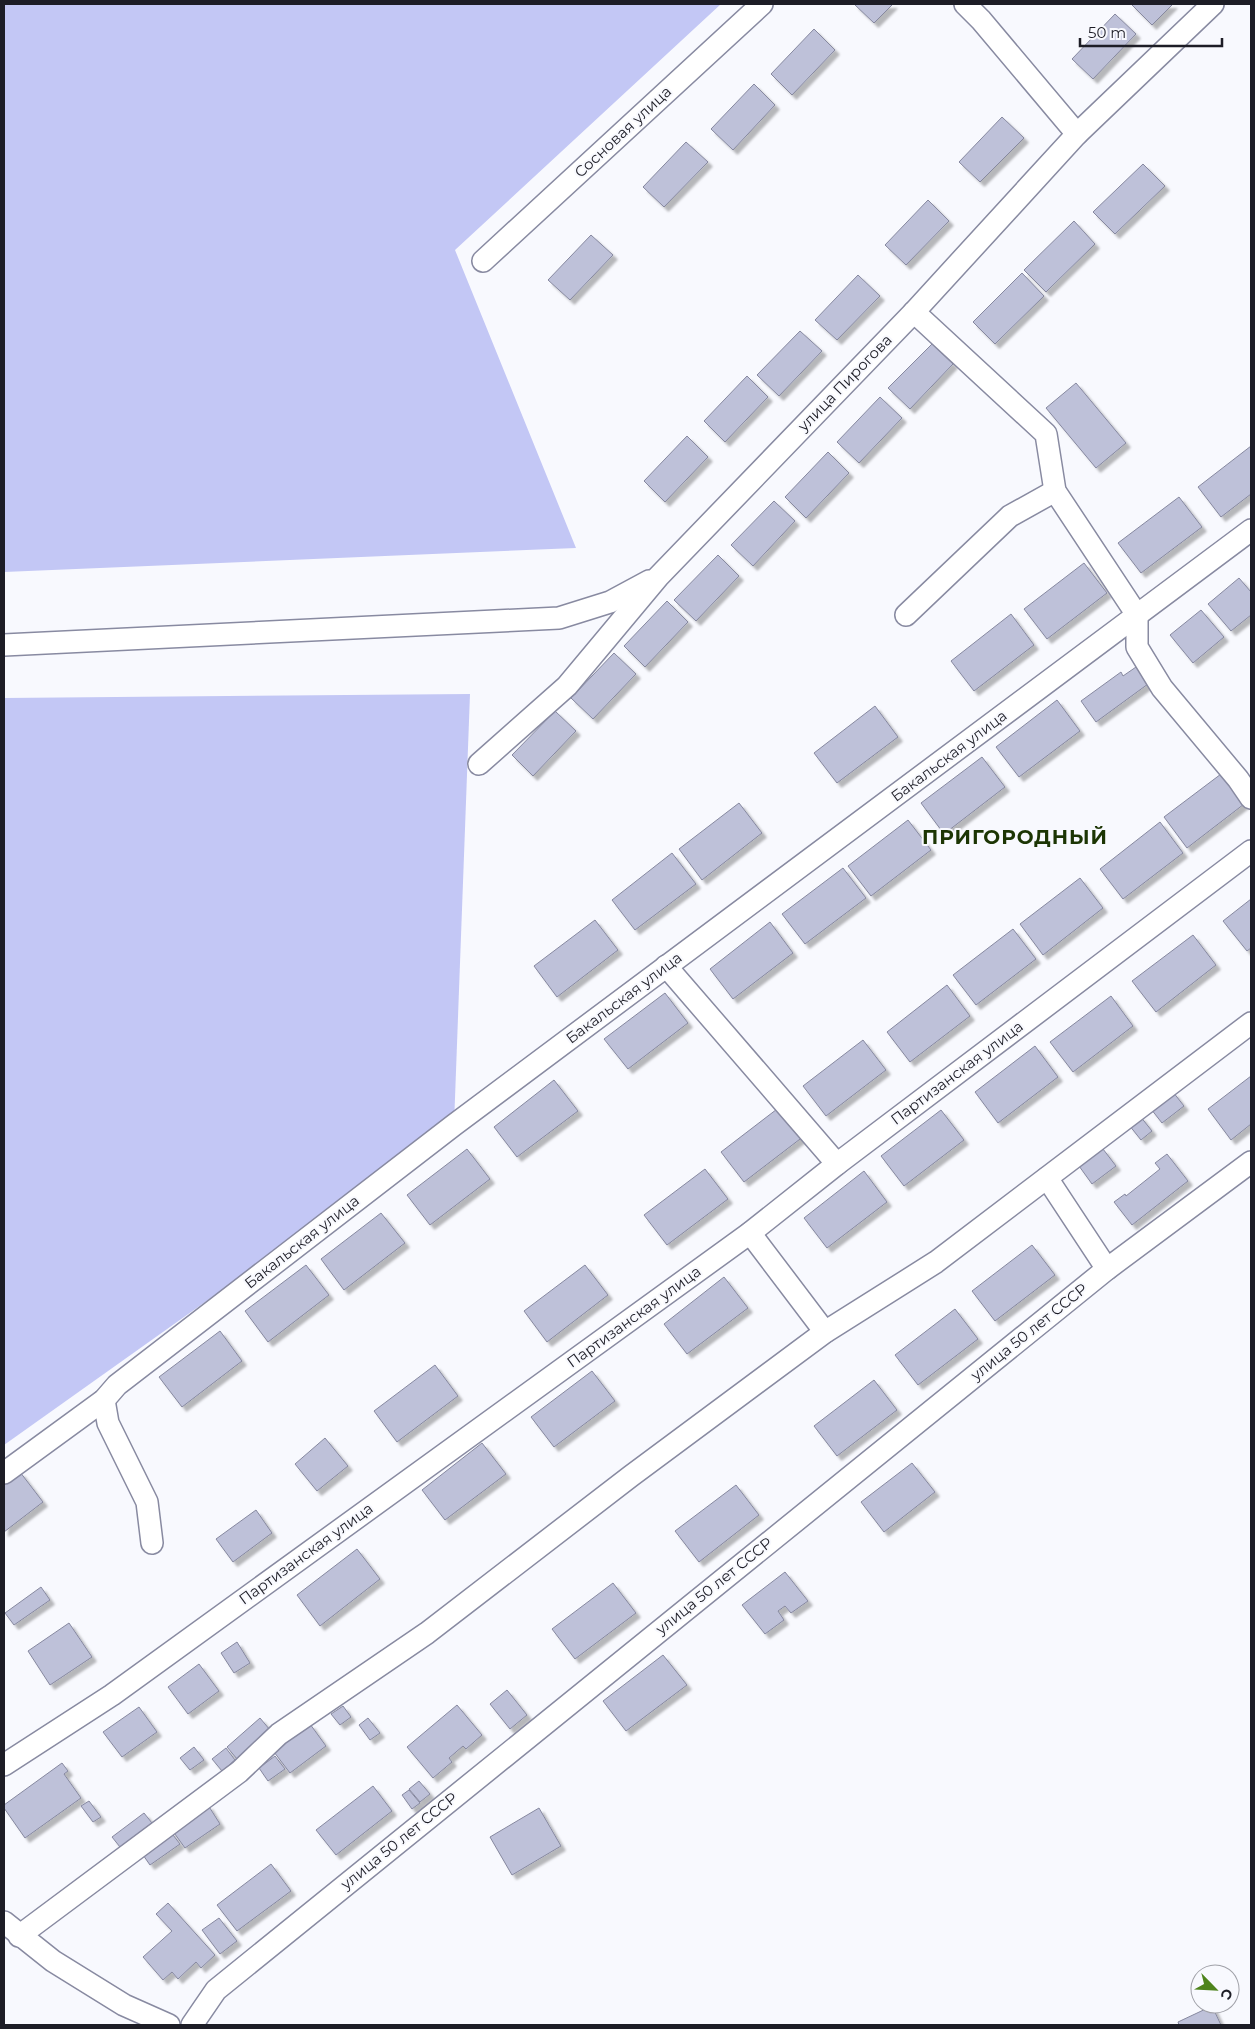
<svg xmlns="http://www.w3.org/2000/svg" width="1255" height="2029" viewBox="0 0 1255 2029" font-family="Montserrat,sans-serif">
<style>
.green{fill:#c3c7f5}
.building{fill:#bec1d9;stroke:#86889f;filter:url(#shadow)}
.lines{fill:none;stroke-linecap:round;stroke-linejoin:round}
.minor-casing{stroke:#888aa1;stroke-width:24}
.minor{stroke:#fff;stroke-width:21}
.labels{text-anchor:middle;stroke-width:4;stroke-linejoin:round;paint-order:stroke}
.street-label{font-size:15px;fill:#1d1d26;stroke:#f8f9fe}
.district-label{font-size:20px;font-weight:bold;letter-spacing:1px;fill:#1c3504;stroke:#f8f9fe}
</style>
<defs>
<filter id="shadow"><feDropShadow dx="4.5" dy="4.5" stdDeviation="1" flood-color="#0004"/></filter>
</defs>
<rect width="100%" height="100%" fill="#f8f9fe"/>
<!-- green -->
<g class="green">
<path d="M4,4H721L455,250L576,548L4,572Z"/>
<path d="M470,694L454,1125L4,1445V698Z"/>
</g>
<!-- building -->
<g class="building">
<path d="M854,4H893L874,23Z"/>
<path d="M1131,4H1173L1152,25Z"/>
<path d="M1115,14L1136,34L1093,79L1072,59Z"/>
<path d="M814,29L835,50L792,95L771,74Z"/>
<path d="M754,84L775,105L733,150L711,129Z"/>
<path d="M1002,117L1024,138L980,182L959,162Z"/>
<path d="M686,142L708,162L664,207L643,187Z"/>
<path d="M1143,164L1165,186L1115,234L1093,212Z"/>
<path d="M928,200L949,221L906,265L885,245Z"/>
<path d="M1074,221L1095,244L1046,292L1024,270Z"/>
<path d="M591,235L613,255L570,300L548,280Z"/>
<path d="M1022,273L1044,296L995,344L973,322Z"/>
<path d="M858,275L880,296L837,340L815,320Z"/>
<path d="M800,331L822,351L779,396L757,375Z"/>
<path d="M932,344L953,364L910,409L888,388Z"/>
<path d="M747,376L768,397L725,442L704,421Z"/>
<path d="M1076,383L1126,443L1096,468L1046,408Z"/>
<path d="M880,397L902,418L859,463L837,442Z"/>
<path d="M687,436L708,457L665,502L644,481Z"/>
<path d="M1251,446V494L1221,517L1198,487Z"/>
<path d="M828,452L849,473L806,518L785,497Z"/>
<path d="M1179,497L1202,527L1141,573L1118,543Z"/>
<path d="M774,501L795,521L753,566L731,545Z"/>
<path d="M718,555L739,576L696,621L674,600Z"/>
<path d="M1084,563L1107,593L1047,639L1024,609Z"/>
<path d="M1239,578L1251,592V615L1231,631L1208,604Z"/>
<path d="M667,601L688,622L645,667L624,646Z"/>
<path d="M1201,610L1224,637L1193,663L1170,635Z"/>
<path d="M1011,614L1034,645L974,691L951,661Z"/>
<path d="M614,653L636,674L593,719L571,698Z"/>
<path d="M1136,667L1148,684L1096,722L1081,701L1121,672L1123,676Z"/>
<path d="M1057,700L1080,731L1019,777L996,747Z"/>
<path d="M875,706L898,737L837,783L814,753Z"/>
<path d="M555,711L576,731L533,776L512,755Z"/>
<path d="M982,757L1005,787L944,834L921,803Z"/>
<path d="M1225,771L1248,801L1187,848L1164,817Z"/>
<path d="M739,803L762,833L702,880L679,849Z"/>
<path d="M908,820L931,850L871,896L848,866Z"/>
<path d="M1160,822L1183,853L1123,899L1100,869Z"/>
<path d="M672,853L696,884L635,930L612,900Z"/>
<path d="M843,868L866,898L805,944L782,914Z"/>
<path d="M1080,878L1103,908L1043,955L1020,924Z"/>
<path d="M1251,899V948L1247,951L1223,921Z"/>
<path d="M595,920L618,950L557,997L534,966Z"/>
<path d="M770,922L793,953L733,999L710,969Z"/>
<path d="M1013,929L1036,959L976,1005L953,975Z"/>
<path d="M1193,935L1216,965L1156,1012L1132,981Z"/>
<path d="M947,985L970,1016L910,1062L887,1032Z"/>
<path d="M665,993L688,1023L628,1069L604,1039Z"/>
<path d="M1111,996L1133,1026L1073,1072L1050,1042Z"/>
<path d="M863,1040L886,1070L826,1116L803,1086Z"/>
<path d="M1035,1046L1058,1077L998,1123L975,1092Z"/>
<path d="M1251,1076V1124L1231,1140L1208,1109Z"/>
<path d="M554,1080L578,1111L517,1157L494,1127Z"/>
<path d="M1173,1092L1184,1106L1162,1123L1151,1109Z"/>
<path d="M781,1106L804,1136L744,1182L721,1152Z"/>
<path d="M941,1110L964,1140L904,1186L881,1156Z"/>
<path d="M1140,1116L1152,1131L1141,1140L1129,1125Z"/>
<path d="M467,1149L490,1179L430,1225L407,1195Z"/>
<path d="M1103,1149L1116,1166L1092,1184L1079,1166Z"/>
<path d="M1167,1154L1188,1181L1132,1225L1114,1202L1125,1194L1126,1196L1160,1169L1155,1163Z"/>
<path d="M705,1169L728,1199L667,1245L644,1215Z"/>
<path d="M864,1171L887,1202L827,1248L804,1218Z"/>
<path d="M381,1213L405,1243L344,1290L321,1259Z"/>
<path d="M1032,1245L1055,1275L995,1321L972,1291Z"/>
<path d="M306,1265L329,1295L268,1342L245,1311Z"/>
<path d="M585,1265L608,1295L547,1342L524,1311Z"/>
<path d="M724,1277L748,1308L687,1354L664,1324Z"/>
<path d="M955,1309L978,1339L918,1385L895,1355Z"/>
<path d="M220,1331L242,1361L182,1407L159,1377Z"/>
<path d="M435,1365L458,1396L397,1442L374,1411Z"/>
<path d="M592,1371L615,1401L554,1447L531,1417Z"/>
<path d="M874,1380L897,1410L837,1456L814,1426Z"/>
<path d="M325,1438L348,1466L317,1491L295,1464Z"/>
<path d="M482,1443L506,1474L445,1520L422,1490Z"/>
<path d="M912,1463L935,1492L884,1532L861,1502Z"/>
<path d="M20,1472L43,1502L4,1532V1484Z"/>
<path d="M736,1485L759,1515L699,1562L675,1531Z"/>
<path d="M256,1510L272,1533L233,1562L216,1539Z"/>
<path d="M357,1549L380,1579L320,1626L297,1595Z"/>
<path d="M785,1572L808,1601L791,1613L785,1606L778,1611L784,1620L765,1634L742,1605Z"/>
<path d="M613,1583L636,1613L575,1659L552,1629Z"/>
<path d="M41,1587L50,1600L14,1625L5,1613Z"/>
<path d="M69,1623L92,1657L50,1685L28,1651Z"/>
<path d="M237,1642L250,1663L234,1673L221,1653Z"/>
<path d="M663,1655L687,1685L626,1731L603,1701Z"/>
<path d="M199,1664L219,1691L188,1714L168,1687Z"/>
<path d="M507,1690L527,1715L510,1729L490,1704Z"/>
<path d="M457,1705L482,1735L466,1749L463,1746L449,1758L452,1762L433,1778L407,1747Z"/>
<path d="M343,1706L351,1717L340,1725L331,1714Z"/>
<path d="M139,1707L157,1732L122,1757L103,1732Z"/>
<path d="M260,1718L270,1730L237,1759L227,1747Z"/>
<path d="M368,1718L380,1733L370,1740L359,1725Z"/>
<path d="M310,1724L326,1746L290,1773L274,1752Z"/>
<path d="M194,1747L204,1760L190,1770L180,1758Z"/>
<path d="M226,1748L235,1760L222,1771L212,1759Z"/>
<path d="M275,1756L285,1769L268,1781L259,1768Z"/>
<path d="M62,1763L68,1771L64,1774L81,1798L25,1838L4,1808V1805Z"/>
<path d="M419,1781L430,1794L420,1802L409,1789Z"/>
<path d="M373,1786L392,1811L336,1855L316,1830Z"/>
<path d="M409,1790L420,1803L412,1809L402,1795Z"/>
<path d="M89,1801L101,1817L93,1822L81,1806Z"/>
<path d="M208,1805L220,1824L185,1848L172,1830Z"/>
<path d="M539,1808L561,1846L512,1875L490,1837Z"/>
<path d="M144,1813L152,1823L120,1847L112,1837Z"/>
<path d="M170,1831L180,1844L150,1865L141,1852Z"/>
<path d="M271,1864L291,1891L237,1931L217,1905Z"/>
<path d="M168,1903L215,1955L201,1968L196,1962L178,1979L172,1972L163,1980L143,1957L172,1931L156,1914Z"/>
<path d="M219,1918L237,1941L220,1954L202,1930Z"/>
<path d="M1212,2006L1221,2025H1179L1178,2022Z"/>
</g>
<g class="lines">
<defs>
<g id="minor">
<path d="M965,4L981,20L1077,134"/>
<path d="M483,261L762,4"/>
<path d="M914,312L1046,434L1055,491L1137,615V647L1162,688L1238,779L1251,798"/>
<path d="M906,615L1010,516L1055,491"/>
<path d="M4,645L559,618L610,602L649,581"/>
<path d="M479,764L567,686L658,577L914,312L1077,134L1213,4"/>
<path d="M666,966L837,1164"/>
<path d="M1047,1178L1107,1269"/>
<path d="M750,1233L825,1332"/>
<path d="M104,1400L108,1423L147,1502L152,1543"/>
<path d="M4,1473L104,1400L117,1385L454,1125L1251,530"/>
<path d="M4,1765L112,1695L750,1233L837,1164L1251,851"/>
<path d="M4,1922L53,1961L124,2005L169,2025"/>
<path d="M19,1936L239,1772L279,1734L427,1633L631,1476L825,1332L936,1262L1251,1023"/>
<path d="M192,2025L216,1990L1107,1269L1251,1162"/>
</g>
</defs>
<!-- minor casing -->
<use href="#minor" class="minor-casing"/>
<!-- minor -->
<use href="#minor" class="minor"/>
</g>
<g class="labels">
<!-- street labels -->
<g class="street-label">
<text transform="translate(623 132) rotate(-43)" y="5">Сосновая улица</text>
<text transform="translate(845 383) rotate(-46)" y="5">улица Пирогова</text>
<text transform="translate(949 756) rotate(-37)" y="5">Бакальская улица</text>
<text transform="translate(624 998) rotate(-37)" y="5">Бакальская улица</text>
<text transform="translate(957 1073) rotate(-37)" y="5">Партизанская улица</text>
<text transform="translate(302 1242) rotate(-38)" y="5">Бакальская улица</text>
<text transform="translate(634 1317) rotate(-36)" y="5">Партизанская улица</text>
<text transform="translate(1029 1332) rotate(-39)" y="5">улица 50 лет СССР</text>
<text transform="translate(306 1554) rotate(-36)" y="5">Партизанская улица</text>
<text transform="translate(714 1586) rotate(-39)" y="5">улица 50 лет СССР</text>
<text transform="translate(399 1841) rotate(-39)" y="5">улица 50 лет СССР</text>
</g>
<!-- district labels -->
<g class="district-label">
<text x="1015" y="844">ПРИГОРОДНЫЙ</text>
</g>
</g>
<!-- border -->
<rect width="1255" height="2029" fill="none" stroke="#1d1d26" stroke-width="10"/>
<!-- north arrow -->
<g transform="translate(1215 1989) rotate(114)"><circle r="24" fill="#f8f9fe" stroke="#a0a1a8"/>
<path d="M0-4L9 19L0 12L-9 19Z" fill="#4e841c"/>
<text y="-8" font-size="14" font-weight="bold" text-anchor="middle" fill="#1d1d26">С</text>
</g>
<!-- scale -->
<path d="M1080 38v8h142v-8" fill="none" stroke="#1d1d26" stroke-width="2.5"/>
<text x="1088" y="38" font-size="15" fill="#1d1d26" stroke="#f8f9fe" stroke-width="4" paint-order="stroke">50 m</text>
</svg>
